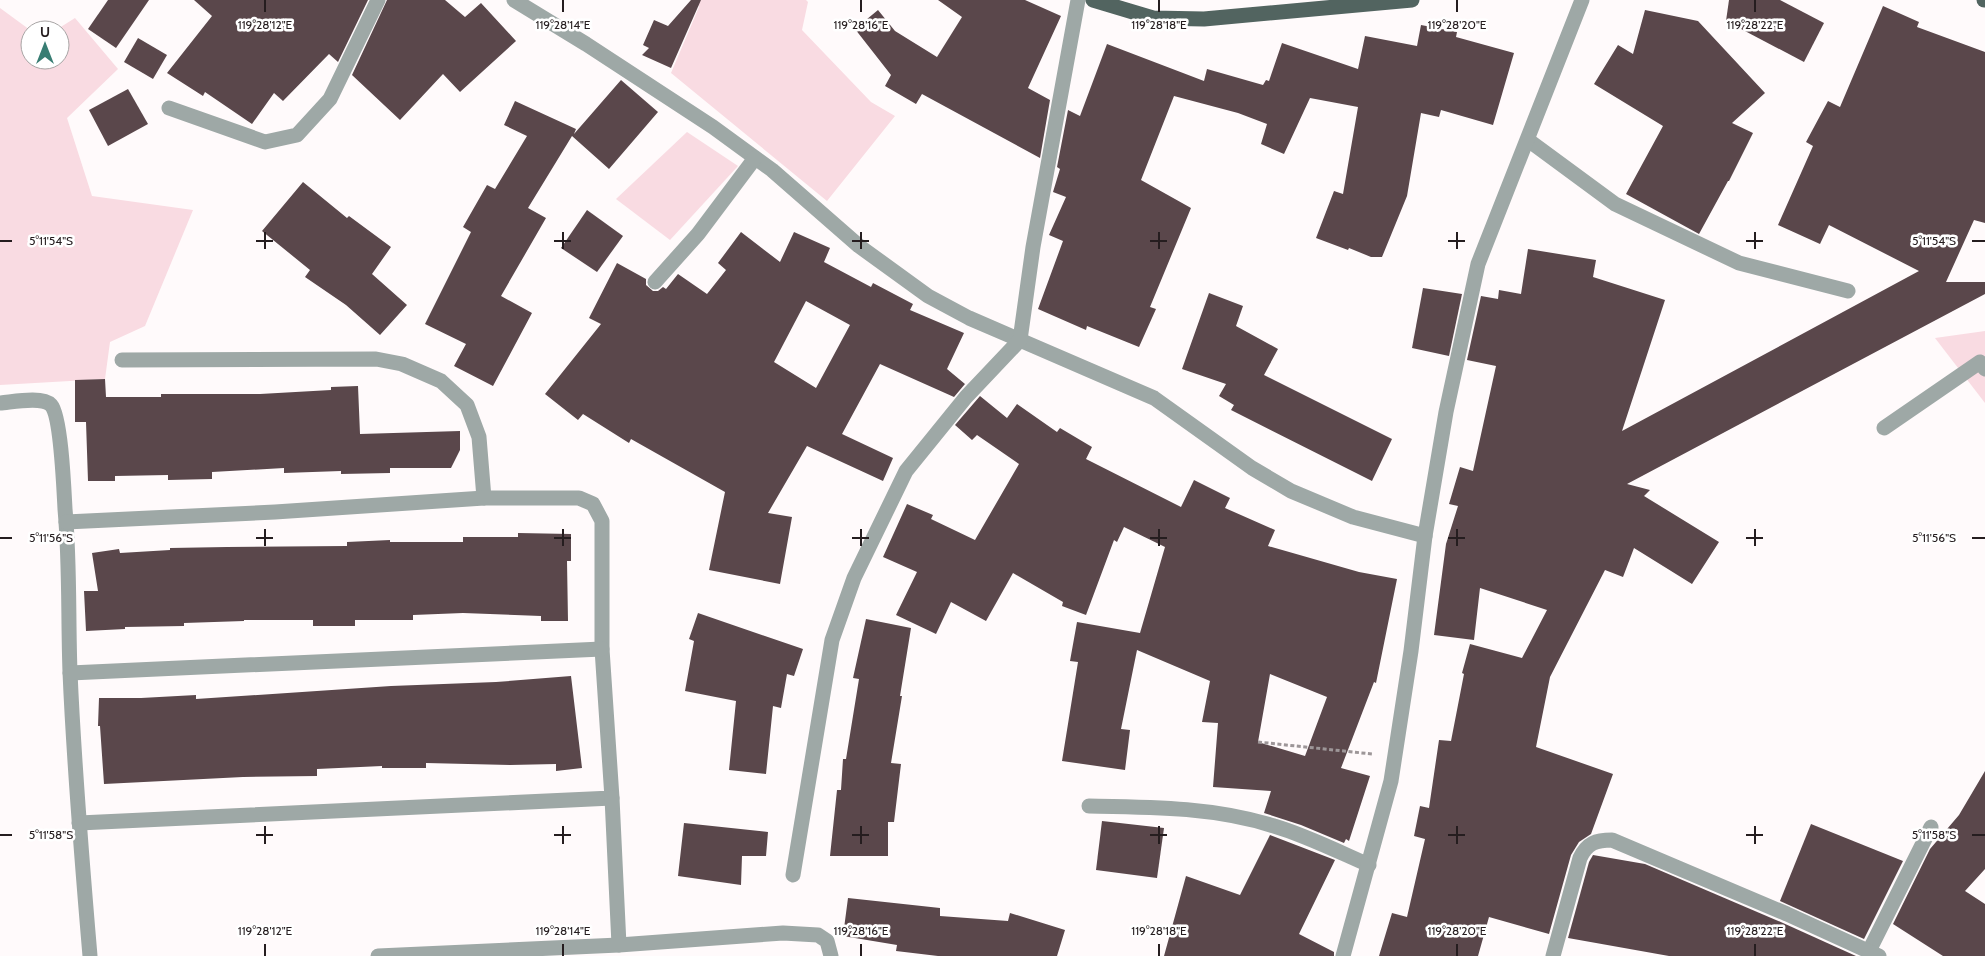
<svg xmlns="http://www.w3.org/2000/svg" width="1985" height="956" viewBox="0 0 1985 956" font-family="Cabin,sans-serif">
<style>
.green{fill:#f9dbe2}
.building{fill:#5a474b;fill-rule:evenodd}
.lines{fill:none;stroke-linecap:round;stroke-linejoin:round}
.path{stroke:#9d9698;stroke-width:3;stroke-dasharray:4 2.5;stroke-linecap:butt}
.street{stroke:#9ea8a6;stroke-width:15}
.primary{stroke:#526460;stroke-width:15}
.ticks{fill:none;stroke:#251d1f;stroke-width:2}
.ticks-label{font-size:12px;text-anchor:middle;fill:#251d1f;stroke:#fff;stroke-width:5;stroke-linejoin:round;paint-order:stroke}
</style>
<rect width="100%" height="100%" fill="#fffafb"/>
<!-- green -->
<g class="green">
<path d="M695,0H806L808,2L802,30L871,102L895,116L827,201L671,73L699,7Z"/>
<path d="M0,8L30,30V60H60V30H56L75,18L118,69L67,118L92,196L193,210L145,326L110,342L105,379L0,385Z"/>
<path d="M687,132L738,166L670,240L616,199Z"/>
<path d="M1985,331V403L1935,338Z"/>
</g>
<!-- building -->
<g class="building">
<path d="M108,0H149L116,48L88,29Z"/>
<path d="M194,0H368L338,62L329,54L283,101L274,93L252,124L205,92L203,96L167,73L212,16Z"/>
<path d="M387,0H445L465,17L481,3L516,41L460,92L443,74L400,120L352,75Z"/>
<path d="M691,0H701L671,68L642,55L649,48L643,45L654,20L668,26Z"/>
<path d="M938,0H1025L1061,16L1028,88L1050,100L1040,158L922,94L916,104L885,86L891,75L855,29L878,10L895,31L937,57L962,17Z"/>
<path d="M1729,0H1780L1824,23L1804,62L1726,21Z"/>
<path d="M1883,6L1919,22L1917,27L1985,52V223L1974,220L1946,282H1985V294L1627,484L1650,490L1644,496L1719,542L1692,584L1634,548L1623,577L1605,570L1550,677L1536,747L1613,774L1591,834L1579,842L1571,855L1549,934L1489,917L1478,956H1379L1392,913L1407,917L1425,839L1414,836L1420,806L1429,808L1439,740L1451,741L1464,674L1462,673L1470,644L1522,658L1547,610L1480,588L1474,640L1434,635L1446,544L1458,506L1449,504L1460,467L1473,471L1496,366L1467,360L1481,296L1498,299L1499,290L1521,294L1528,249L1596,260L1593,277L1665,300L1622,431L1919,271L1829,225L1820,244L1778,225L1813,146L1806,142L1828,101L1840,107Z"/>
<path d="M1645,10L1698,21L1765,93L1732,123L1753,133L1729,181H1728L1699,234L1626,194L1663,126L1594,84L1618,45L1633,54Z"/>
<path d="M1421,25L1457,32L1456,37L1514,53L1493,125L1441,110L1439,117L1421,113L1407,196L1382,257H1371L1349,248L1348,250L1316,238L1334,191L1343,194L1358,107L1310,98L1284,154L1261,144L1267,124L1238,113L1174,96L1141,180L1191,208L1150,307L1156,309L1139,347L1087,326L1086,330L1038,309L1063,241L1049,235L1066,197L1053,192L1060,169L1057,167L1068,110L1080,116L1107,44L1204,81L1207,69L1263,85L1266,80L1269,81L1282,43L1358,69L1365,36L1417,46Z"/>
<path d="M138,38L167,55L153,79L124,62Z"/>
<path d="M621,80L658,112L609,169L572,136L528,208L546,218L501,296L532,313L493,386L454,366L466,344L425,324L471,232L463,227L487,185L495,189L527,136L504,125L515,101L576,129L574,134Z"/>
<path d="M128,89L148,124L108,146L89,110Z"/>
<path d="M303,182L347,218L349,216L391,247L372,274L407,305L380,335L346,305L305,277L310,270L262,231Z"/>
<path d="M587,210L623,236L597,272L561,248Z"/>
<path d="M741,232L780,262L794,232L830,248L824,262L871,287L873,283L913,304L910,310L964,333L947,369L965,384L954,397L880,364L842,434L893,458L883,481L807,446L768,513L792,517L780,584L709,570L725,492L631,439L629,443L583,414L578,420L545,394L601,324L589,318L617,263L646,279V285L653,291H658L663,287L666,289L678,274L707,294L726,270L718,263ZM806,301L850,325L816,388L774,362Z"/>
<path d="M1423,288L1462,294L1449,356L1412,348Z"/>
<path d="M1209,293L1243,306L1236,326L1278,349L1264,375L1392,439L1372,481L1231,410L1234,405L1219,396L1226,384L1182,369Z"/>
<path d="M105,379L106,397H161V394H260L331,390V387L358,386L360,434L460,431V450L451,468H390V473L341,474V471L284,473V468L212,472V479L168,480V475L115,476V481H88L86,422H75V380Z"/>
<path d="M980,396L1007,418L1017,404L1057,432L1060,428L1092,447L1086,459L1181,507L1194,480L1230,498L1225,508L1275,530L1268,546L1359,572L1397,579L1376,683L1374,682L1341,768L1370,776L1349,841L1346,839L1344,843L1301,825L1264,813L1271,791L1213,787L1218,723L1202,722L1210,681L1137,650L1121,729L1130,730L1125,770L1062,761L1078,662L1070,661L1077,622L1140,633L1165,547L1124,527L1117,542L1114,540L1086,615L1062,606L1063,602L1013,573L986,621L951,602L936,634L896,615L917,572L883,557L907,504L933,515L931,519L975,540L1019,464L977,435L972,440L955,425ZM1270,674L1327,697L1305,756L1258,742Z"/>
<path d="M518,533L571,534V561H567L568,621H541V616L463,613L413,615V620H355V626H313V620H244V621L184,623V626L125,627V629L86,631L84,591H98L92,553L119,549L120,553L170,550V548L227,547L347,546V542L390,540V542H463V537H518Z"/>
<path d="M698,613L803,649L794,676L787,674L781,708L773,706L766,774L729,770L736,701L685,691L694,641L689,639Z"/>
<path d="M866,619L911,628L900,696H902L891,763L901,764L894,822H888V856H830L837,790H841L843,759H846L859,679L853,678Z"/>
<path d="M571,676L582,768L556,771V764L510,765L426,763V768H382V766L317,769V776L243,777L104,784L100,726H98L99,698H141L196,695V699L391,686L496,682Z"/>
<path d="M1985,771V869L1965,891L1985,904V956H1943L1893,924L1930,849L1959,815Z"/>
<path d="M1102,821L1164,828L1157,878L1096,870Z"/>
<path d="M684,823L768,832L766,856H742L741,885L678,876Z"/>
<path d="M1811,824L1903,861L1864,939L1780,901Z"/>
<path d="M1270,835L1335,860L1299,934L1334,952V956H1164L1186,876L1240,895Z"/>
<path d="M1593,855L1645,864L1783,923L1856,956H1669L1568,938L1589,862Z"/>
<path d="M848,898L940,908V916L1008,921L1010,913L1065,930L1057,956H938L896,951L897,945L843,936Z"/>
</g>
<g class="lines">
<!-- path -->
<path class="path" d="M1258,742L1372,754"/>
<!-- street -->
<g class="street">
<path d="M514,0L586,44L713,127L772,170L859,246L928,296L969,318L1154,398L1252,468L1291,491L1353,517L1425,536"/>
<path d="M169,108L265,142L297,135L330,99L378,0"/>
<path d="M1528,140L1615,204L1739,263L1848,291"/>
<path d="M655,282L698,234L755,158"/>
<path d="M122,360L376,359L402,364L441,381L467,405L479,437L484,498"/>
<path d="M0,403C13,402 42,396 51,405C61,416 64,491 65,509C70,564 68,618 70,672C74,767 82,862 90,956"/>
<path d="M1884,428L1980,362L1985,369"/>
<path d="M66,522L275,512L484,498H579L593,504L602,521V649L612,798L79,823"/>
<path d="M70,673L602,649"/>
<path d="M612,798L619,945"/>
<path d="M1089,806C1151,807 1214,807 1274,826C1305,835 1339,852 1369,865"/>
<path d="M793,875L832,640L854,578L906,471L966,397L1020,340L1033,247L1078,0"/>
<path d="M1869,951L1931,827"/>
<path d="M378,956L619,945L783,933L818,935L827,941L831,956"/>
<path d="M1343,956L1391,781L1411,651L1425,536L1446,412L1478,264L1582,0"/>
<path d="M1553,956L1580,858C1587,843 1596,840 1612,840L1787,914L1879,956"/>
</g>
<!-- primary -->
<g class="primary">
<path d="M1093,0L1153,18L1204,19L1412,0"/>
<path d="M1984,0H1985"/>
</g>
</g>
<!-- ticks -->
<path class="ticks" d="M265,0V12M563,0V12M861,0V12M1159,0V12M1457,0V12M1755,0V12M265,232V249M563,232V249M861,232V249M1159,232V249M1457,232V249M1755,232V249M0,241H12M256,241H273M554,241H571M852,241H869M1150,241H1167M1448,241H1465M1746,241H1763M1972,241H1985M265,529V546M563,529V546M861,529V546M1159,529V546M1457,529V546M1755,529V546M0,538H12M256,538H273M554,538H571M852,538H869M1150,538H1167M1448,538H1465M1746,538H1763M1972,538H1985M265,826V844M563,826V844M861,826V844M1159,826V844M1457,826V844M1755,826V844M0,835H12M256,835H273M554,835H571M852,835H869M1150,835H1167M1448,835H1465M1746,835H1763M1972,835H1985M265,944V956M563,944V956M861,944V956M1159,944V956M1457,944V956M1755,944V956"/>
<g class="ticks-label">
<text x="265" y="29">119°28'12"E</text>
<text x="563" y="29">119°28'14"E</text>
<text x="861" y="29">119°28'16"E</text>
<text x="1159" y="29">119°28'18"E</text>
<text x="1457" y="29">119°28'20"E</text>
<text x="1755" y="29">119°28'22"E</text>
<text x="51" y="245">5°11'54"S</text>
<text x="1934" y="245">5°11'54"S</text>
<text x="51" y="542">5°11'56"S</text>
<text x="1934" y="542">5°11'56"S</text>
<text x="51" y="839">5°11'58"S</text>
<text x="1934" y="839">5°11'58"S</text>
<text x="265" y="935">119°28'12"E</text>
<text x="563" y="935">119°28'14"E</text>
<text x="861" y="935">119°28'16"E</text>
<text x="1159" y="935">119°28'18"E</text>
<text x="1457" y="935">119°28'20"E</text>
<text x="1755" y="935">119°28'22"E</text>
</g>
<!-- north arrow -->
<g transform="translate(45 45)"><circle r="24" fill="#ffffff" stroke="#a8a5a5"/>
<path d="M0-4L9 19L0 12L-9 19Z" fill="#387d73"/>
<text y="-8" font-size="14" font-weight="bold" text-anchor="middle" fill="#251d1f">U</text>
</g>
</svg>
